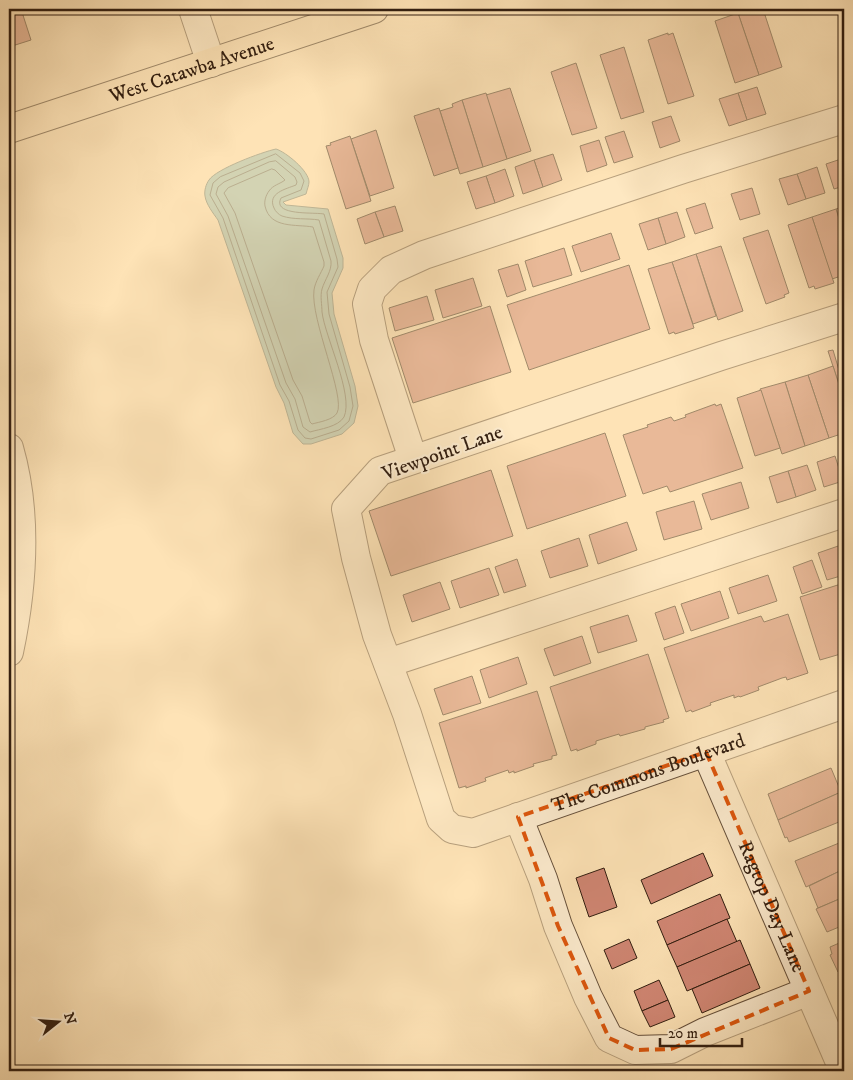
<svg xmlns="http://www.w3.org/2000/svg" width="853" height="1080" viewBox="0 0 853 1080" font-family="'IM FELL DW Pica',serif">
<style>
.water{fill:#a0beaf;stroke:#747e6f}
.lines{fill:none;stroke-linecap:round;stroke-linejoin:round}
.shore{stroke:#696e60;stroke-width:1}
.building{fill:#d08673;stroke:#321e10}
.minor-casing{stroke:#654f3a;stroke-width:30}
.major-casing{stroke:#321e10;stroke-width:30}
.minor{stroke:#feedd0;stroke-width:28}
.major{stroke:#fee3b6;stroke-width:28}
.marked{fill:none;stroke:#df560c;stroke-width:4;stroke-dasharray:10 6;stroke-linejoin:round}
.labels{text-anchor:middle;stroke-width:4.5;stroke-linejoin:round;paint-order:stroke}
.street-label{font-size:20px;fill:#321e10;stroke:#feedd0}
</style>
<rect width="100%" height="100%" fill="#fee3b6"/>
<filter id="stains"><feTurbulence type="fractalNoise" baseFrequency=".004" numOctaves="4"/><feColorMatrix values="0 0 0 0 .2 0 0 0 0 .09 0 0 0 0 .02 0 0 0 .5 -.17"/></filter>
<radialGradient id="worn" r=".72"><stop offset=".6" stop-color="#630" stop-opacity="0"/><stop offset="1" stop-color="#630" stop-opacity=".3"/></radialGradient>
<!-- water -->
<path class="water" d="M276,149C286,152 309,171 309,182C309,185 307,190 306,194L283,202L286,205L328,209L343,258V268L332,293L334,314L355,386L358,406L354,423L342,434L311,444H303L293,433L284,403L276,387L218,220C213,213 206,204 205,196C204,191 206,184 209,180C216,169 262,152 276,149Z"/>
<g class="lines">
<!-- shore -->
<g class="shore">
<path d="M276,154L300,173L304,181L301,190L281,198C272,216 313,212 324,214L337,259L338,267L327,292L329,314L350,387L353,406L349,421L339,430L311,439L305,438L298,430L289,401L280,385L223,218L210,195L213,183L220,177Z"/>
<path d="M276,161L295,177L297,182L296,185C286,189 267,193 274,208C275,211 279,215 282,216C294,220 307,218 319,220L331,261C332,271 325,279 322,289C320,296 322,305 322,312C325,337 354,395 344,417C338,427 320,429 310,432L303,427L295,399L286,383L228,216L216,194L218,187L224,182L269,162Z"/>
<path d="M272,169L275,170L285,180C280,184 273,185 269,191C266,195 264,201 265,206C270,229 296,224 313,227L324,262V266C321,273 315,282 314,290C310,319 346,397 337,413C333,420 319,422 312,424L310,422L302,396L293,380L235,213L224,193L228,188Z"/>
</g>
</g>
<!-- building -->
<g class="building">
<path d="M9,9H21L31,40L9,47Z"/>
<path d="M740,9H763L782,67L759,75L737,10Z"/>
<path d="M738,13L759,75L735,83L715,21Z"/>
<path d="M668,33V35L673,33L694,96L668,104L648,40Z"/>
<path d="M624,47L644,112L621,119L600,55Z"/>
<path d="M576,63L597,128L572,135L551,72Z"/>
<path d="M757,87L766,114L747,120L738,93Z"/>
<path d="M510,88L531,151L507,159L486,95Z"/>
<path d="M486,93L507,159L483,167L462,100Z"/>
<path d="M738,93L747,120L729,126L719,99Z"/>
<path d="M462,100L483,167L460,174L440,111L453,107L452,104Z"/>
<path d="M439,108L458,168L434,176L414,116Z"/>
<path d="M671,116L680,141L660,148L652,122Z"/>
<path d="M376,130L394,188L370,196L351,139Z"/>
<path d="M624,131L633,157L614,163L605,137Z"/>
<path d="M350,136L371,201L346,209L326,146L331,145L330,143Z"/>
<path d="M599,140L607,165L587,172L580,146Z"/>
<path d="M553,154L562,180L543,187L534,160Z"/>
<path d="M844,158V186L834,189L826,164Z"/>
<path d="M534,160L543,187L523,194L515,167Z"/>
<path d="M817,167L825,193L806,199L797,174Z"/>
<path d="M505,169L514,196L495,203L486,176Z"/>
<path d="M797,174L806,199L788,205L779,179Z"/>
<path d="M486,176L495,203L476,209L467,182Z"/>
<path d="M752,188L760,214L740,220L731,194Z"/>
<path d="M705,203L713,228L695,234L686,209Z"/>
<path d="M395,206L403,231L384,237L375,212Z"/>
<path d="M844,206V235L836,209Z"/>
<path d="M836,209L844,235V275L832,279L812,217Z"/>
<path d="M375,212L384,237L365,244L357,219Z"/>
<path d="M677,212L685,237L666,244L658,218Z"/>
<path d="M812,217L834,283L815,289L814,286L809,288L788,225Z"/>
<path d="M658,218L666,244L648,250L639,224Z"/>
<path d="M768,230L789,293L784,295L785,297L766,304L743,238Z"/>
<path d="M611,233L620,259L581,272L572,246Z"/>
<path d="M721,246L743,311L718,320L696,254Z"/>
<path d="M564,248L572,275L533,287L525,261Z"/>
<path d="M696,254L716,316L693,324L672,262Z"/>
<path d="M672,262L694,328L675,334L674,332L669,334L648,269Z"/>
<path d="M518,264L526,290L507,297L498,270Z"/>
<path d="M629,265L650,329L529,370L507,305Z"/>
<path d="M473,278L482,306L443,318L435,290Z"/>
<path d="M427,296L434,320L395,331L389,308Z"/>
<path d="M490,306L511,372L413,403L392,338Z"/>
<path d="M833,350L844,387V400L828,351Z"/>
<path d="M833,366L844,400V433L829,438L808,375Z"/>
<path d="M808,375L829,438L805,446L785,382Z"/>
<path d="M785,382L805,446L782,454L760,389Z"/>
<path d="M761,390L780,448L755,456L737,398Z"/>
<path d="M715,404L716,406L721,404L743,468L670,492L667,486L643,494L623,435L648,427L647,425L671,417L674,421L686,417L685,415Z"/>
<path d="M605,433L626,496L527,529L507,466Z"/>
<path d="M835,456L843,481L824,487L817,462Z"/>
<path d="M807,465L816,490L796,497L788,471Z"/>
<path d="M491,470L513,536L391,576L369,511Z"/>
<path d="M788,471L796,497L777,503L769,477Z"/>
<path d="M741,482L749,508L711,520L702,494Z"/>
<path d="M694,501L702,529L664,540L656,512Z"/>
<path d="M627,522L637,550L598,564L589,535Z"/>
<path d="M579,538L588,566L550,578L541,551Z"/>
<path d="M844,544V575L827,580L818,553Z"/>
<path d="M517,559L526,586L504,593L495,567Z"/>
<path d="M812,560L822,587L802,594L793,567Z"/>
<path d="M489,568L499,595L460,608L451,581Z"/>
<path d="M768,575L777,601L738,614L729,588Z"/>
<path d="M440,582L450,609L412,622L403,595Z"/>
<path d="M844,583V653L820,660L800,597Z"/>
<path d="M720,591L729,618L691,631L681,604Z"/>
<path d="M675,606L684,633L664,640L655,613Z"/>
<path d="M788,614L808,673L787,680L786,677L782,678L758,687L759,690L740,697L739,696L734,698V695L710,703L711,705L692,712L691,710L686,712L664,648L761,616L764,622Z"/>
<path d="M628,615L637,641L598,653L590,627Z"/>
<path d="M582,636L591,663L554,676L544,649Z"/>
<path d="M648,654L669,718L663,720L664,722L645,727V729L620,736L619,734L596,741V744L577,751V749L571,751L550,687Z"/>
<path d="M518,657L527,684L489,698L480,670Z"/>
<path d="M472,676L481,703L443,715L434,689Z"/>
<path d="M537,691L557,755L552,756V759L533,764L534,766L514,773V771L509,773L508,770L485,778L486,781L466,788V786L459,788L439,723Z"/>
<path d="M831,768L841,792L778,820L768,794Z"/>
<path d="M841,792L844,800V820L789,842L787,837L785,838L778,820Z"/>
<path d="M844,841V869L806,887L795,861Z"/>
<path d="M703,853L713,876L651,904L641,880Z"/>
<path d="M604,868L617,907L589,917L576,878Z"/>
<path d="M844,869V897L818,908L809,886Z"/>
<path d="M720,894L730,918L667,945L657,921Z"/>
<path d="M844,897V925L827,932L816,909Z"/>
<path d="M727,919L737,942L677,967L667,945Z"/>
<path d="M629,939L637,958L612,969L604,950Z"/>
<path d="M740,940L750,964L687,991L677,967Z"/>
<path d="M844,941V970L838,972L830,955L832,954L830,947Z"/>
<path d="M750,964L760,988L702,1013L692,989Z"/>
<path d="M659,980L668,1000L642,1011L634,991Z"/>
<path d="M668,1000L675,1017L650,1027L642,1011Z"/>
</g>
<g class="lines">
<defs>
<g id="minor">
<path d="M193,9L211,63"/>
<path id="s1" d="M844,317L721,356L380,471L346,509L356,558L377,635L407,714L441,819L452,829L473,833L844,704"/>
<path d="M9,448C28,514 23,585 9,652"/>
<path d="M413,459L374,340L367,304L372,289L391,270L424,255L683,169L844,119"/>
<path d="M388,663L844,513"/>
<path id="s2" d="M706,752L839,1060"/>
<path d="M518,817L543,879L558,926L588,997L609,1038L635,1050L671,1049L705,1032L809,991"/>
</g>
<g id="major">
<path id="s3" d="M9,129L374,9"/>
</g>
</defs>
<!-- minor casing -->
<use href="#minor" class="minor-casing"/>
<!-- major casing -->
<use href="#major" class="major-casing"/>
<!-- minor -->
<use href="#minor" class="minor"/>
<!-- major -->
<use href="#major" class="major"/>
</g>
<!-- marked area -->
<path d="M0 0H853V1080H0ZM706,752L809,991L671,1049L635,1050L609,1038L558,926L518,817Z" fill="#fee3b6" fill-opacity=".55" fill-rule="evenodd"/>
<path class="marked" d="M706,752L809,991L671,1049L635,1050L609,1038L558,926L518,817Z"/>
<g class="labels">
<!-- street labels -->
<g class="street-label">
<text dy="7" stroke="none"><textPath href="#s3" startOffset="192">West Catawba Avenue</textPath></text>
<text transform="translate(442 452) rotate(-20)" y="7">Viewpoint Lane</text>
<text dy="7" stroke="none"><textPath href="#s1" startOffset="1086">The Commons Boulevard</textPath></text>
<text dy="7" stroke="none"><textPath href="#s2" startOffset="168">Ragtop Day Lane</textPath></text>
</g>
</g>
<!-- margin -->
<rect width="853" height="1080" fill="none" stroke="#fee3b6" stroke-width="30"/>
<rect x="10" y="10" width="833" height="1060" fill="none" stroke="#321e10" stroke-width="2.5"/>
<rect x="15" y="15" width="823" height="1050" fill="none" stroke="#321e10"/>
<!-- north arrow -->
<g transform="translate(58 1022) rotate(73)" stroke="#feedd0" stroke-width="4" paint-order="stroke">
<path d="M0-4L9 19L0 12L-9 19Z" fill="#321e10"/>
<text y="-8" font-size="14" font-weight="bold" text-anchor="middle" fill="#321e10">N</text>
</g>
<!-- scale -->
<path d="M660 1038v8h82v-8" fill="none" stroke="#321e10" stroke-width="2.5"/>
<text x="668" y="1038" font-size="15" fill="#321e10" stroke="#feedd0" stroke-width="4" paint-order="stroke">20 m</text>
<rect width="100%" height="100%" filter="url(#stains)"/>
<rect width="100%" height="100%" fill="url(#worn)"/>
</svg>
